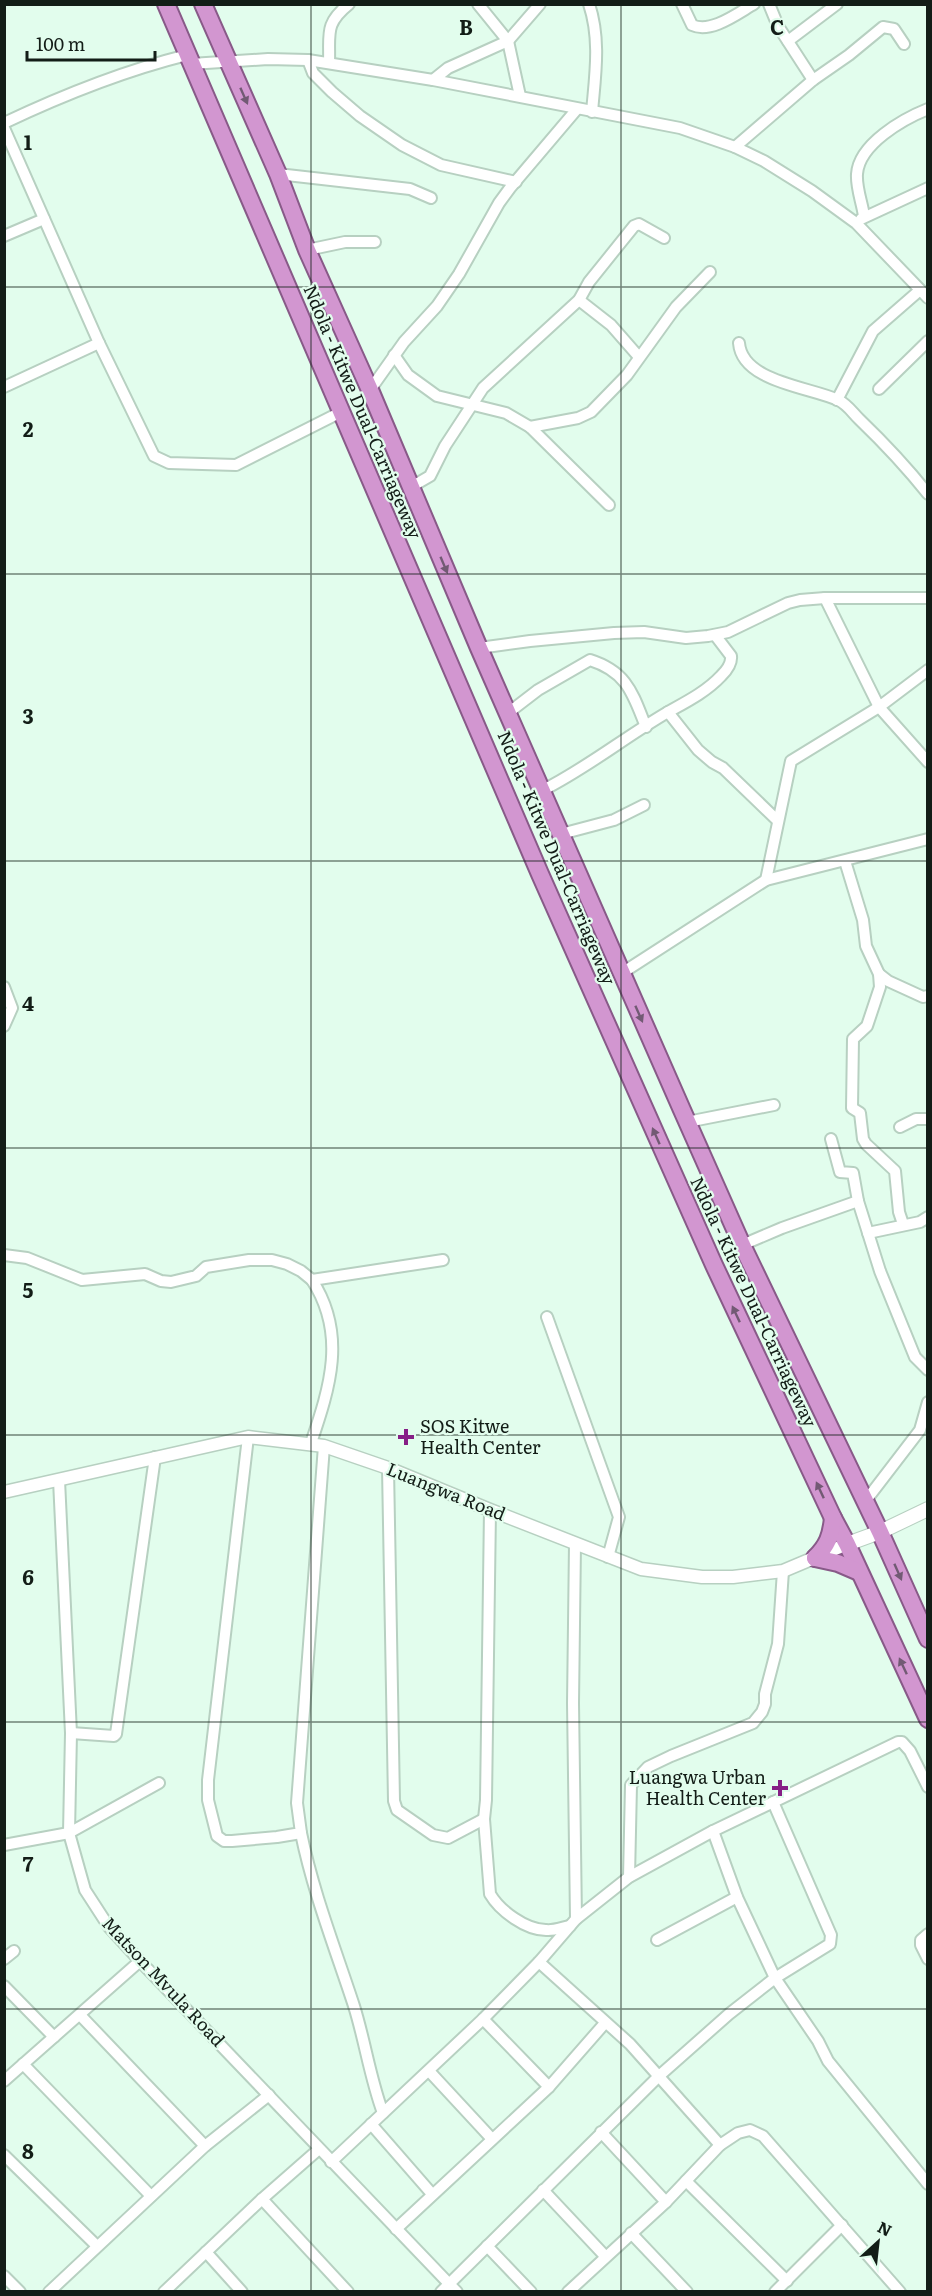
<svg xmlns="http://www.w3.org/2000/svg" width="932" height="2296" viewBox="0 0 932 2296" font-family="Literata,serif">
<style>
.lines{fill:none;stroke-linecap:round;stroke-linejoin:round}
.minor-casing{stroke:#b7d0c1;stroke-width:14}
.tertiary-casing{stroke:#b7d0c1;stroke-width:15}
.secondary-casing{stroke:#b7d0c1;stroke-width:16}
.trunk-casing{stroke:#885a88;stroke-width:20}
.minor{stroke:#fff;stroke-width:10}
.tertiary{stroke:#fff;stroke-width:12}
.secondary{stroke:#fff;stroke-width:14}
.trunk{stroke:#d296d0;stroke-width:16}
.oneway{fill:#725a74}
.grid{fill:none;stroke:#131d17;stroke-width:1.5;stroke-opacity:0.55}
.poi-dot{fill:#861f86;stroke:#e2fded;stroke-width:2}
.labels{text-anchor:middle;stroke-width:4.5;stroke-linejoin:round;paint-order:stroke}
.street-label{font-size:18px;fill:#131d17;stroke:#e2fded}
.poi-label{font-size:18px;fill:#131d17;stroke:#e2fded;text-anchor:start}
.grid-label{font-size:20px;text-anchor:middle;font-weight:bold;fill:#131d17;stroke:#e2fded;stroke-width:4.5;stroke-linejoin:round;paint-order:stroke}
</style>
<rect width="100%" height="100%" fill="#e2fded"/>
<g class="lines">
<defs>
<g id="minor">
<path d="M478,4L508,41L520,96"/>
<path d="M589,4C601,40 595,76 592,112"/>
<path d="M682,4L692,25C711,34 738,13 754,4"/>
<path d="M769,4L778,26L813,80"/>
<path d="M788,41L837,4"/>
<path d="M308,60L313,73L332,92L360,116L402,145L441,165L516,182"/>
<path d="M329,63C330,34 324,24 349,4"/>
<path d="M191,64L268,59L308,60L433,80L680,128L735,147L764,161L812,191L856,223L928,298"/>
<path d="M433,80L448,68L508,41L540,4"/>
<path d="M4,123C61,96 127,70 187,55"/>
<path d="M4,128L99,343L154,456L169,463L236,465L341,412"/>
<path d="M735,147L813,80L849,55L883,27L894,29L904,44"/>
<path d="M278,174L410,189L431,198"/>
<path d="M864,216C862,202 856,188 857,174C859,144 903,119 928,109"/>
<path d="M861,219L928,188"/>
<path d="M4,236L44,219"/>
<path d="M307,250L345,242H375"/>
<path d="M579,300L611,325L639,357"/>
<path d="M739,343C742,382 810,387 838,400C847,404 852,412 859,419C885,444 905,465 928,494"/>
<path d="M394,355L408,375L437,396L506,413L530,427L609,505"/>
<path d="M4,387L99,343"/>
<path d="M879,389L928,341"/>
<path d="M370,390L404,342L437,306L459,274L499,203L510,188L577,109"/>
<path d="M837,400L873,331L920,290"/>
<path d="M530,427L578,418L591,412L627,375L676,307L710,272"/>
<path d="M411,487L430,476L445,446L483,388L579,300L589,282L634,226L639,224L664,238"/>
<path d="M825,598L879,707L928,762"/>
<path d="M479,648L530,641L614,633L644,632L686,638L708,636L728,632L788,603L800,600L825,598H928"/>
<path d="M668,712L698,750L712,762L723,768L778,821"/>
<path d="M508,713L538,690L590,660C628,672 633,695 646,727"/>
<path d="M543,790C587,768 625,737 668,712C686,702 706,692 721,676C726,671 732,664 731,656L715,635"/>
<path d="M561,834L614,820L644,805"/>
<path d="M845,861L863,920L866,946L879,974L880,987L867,1026L853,1039L852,1108L860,1113L863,1139L866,1144L895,1171L899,1212L903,1224"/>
<path d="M766,880L791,761L879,707L928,670"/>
<path d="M622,973L766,880L928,839"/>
<path d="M879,974L888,981L923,997L928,996"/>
<path d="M4,987L12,1008L4,1026"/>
<path d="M687,1122L774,1105"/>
<path d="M900,1127L916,1119H928"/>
<path d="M831,1139L840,1172L853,1173L858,1201L880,1271L915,1357L928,1370"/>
<path d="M868,1233L920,1222L928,1217"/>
<path d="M742,1245L782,1228L858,1201"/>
<path d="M4,1255L27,1258L82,1280L145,1274L161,1281L171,1282L196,1276L206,1267L249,1260H272L287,1264L301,1271L312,1280"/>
<path d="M547,1317L619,1517L608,1557"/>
<path d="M248,1437L208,1780V1800L217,1836L224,1841H232L277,1837L301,1833L297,1803L324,1446"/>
<path d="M311,1443C330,1387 347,1334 312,1280L443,1260"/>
<path d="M388,1468L394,1801L397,1810L433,1835L448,1838L484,1819"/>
<path d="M59,1480L71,1733L69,1833L85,1890L109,1927L140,1961L457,2292"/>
<path d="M864,1503L920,1430L928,1402"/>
<path d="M490,1510L486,1800L484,1819L490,1894C500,1911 526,1930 546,1930C554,1931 563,1927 570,1926"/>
<path d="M575,1544L573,1703L576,1919"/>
<path d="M71,1733L114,1736L116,1734L155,1457"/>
<path d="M773,1802L831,1935L830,1944L775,1978L818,2041L828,2061L928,2184"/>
<path d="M301,1833C313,1892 335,1948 354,2006C365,2041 370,2078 383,2113"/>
<path d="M4,1845L69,1833L159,1783"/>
<path d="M629,1877L631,1785L648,1767L671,1756L753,1723L762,1712L765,1704V1694L778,1644L783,1571"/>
<path d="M928,1934L921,1940V1945L928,1959"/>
<path d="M657,1940L737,1897"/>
<path d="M4,1959L14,1951"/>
<path d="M539,1962L630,2044L720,2145"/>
<path d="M4,1986L54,2037"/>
<path d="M80,2015L205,2146"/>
<path d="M483,2019L549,2087"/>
<path d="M23,2064L151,2196"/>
<path d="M429,2071L492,2139"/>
<path d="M4,2081L140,1961"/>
<path d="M371,2124L432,2194"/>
<path d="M601,2132L666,2202"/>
<path d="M4,2155L97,2246"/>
<path d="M331,2162L483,2019L539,1962L576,1919L629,1877L713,1831L898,1742H902L910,1751L928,1787"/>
<path d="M686,2181L787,2281"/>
<path d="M543,2190L605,2256"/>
<path d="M262,2199L348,2292"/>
<path d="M396,2229L549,2087L605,2023"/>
<path d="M631,2233L687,2292"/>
<path d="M487,2246L531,2292"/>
<path d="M206,2252L242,2292"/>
<path d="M4,2276L20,2292"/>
<path d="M49,2292L205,2146L269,2095"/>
<path d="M164,2292L262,2199L319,2149"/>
<path d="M441,2292L659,2076L729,2014L775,1978L737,1897L713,1831"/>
<path d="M568,2292L666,2202L720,2145L738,2133L750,2130L763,2136L900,2292"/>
<path d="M775,2292L842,2225"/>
</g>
<path id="tertiary" d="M4,1492L248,1437L324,1446L388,1468L490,1510L641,1569L702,1577H733L783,1571L847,1544"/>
<path id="secondary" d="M847,1544L880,1532L928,1509"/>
<g id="trunk">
<path d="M166,4L540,874L714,1265L833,1518L847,1544L928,1719"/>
<path d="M203,4L278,174L307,250L370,390L479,648L682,1110L742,1245L880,1532L928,1639"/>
<path d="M815,1558L838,1563L859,1572"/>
<path d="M815,1558C828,1545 831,1536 833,1518"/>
</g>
</defs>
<!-- minor casing -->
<use href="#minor" class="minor-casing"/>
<!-- tertiary casing -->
<use href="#tertiary" class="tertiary-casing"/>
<!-- secondary casing -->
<use href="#secondary" class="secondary-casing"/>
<!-- trunk casing -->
<use href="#trunk" class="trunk-casing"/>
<!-- minor -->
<use href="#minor" class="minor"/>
<!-- tertiary -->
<use href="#tertiary" class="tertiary"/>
<!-- secondary -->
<use href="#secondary" class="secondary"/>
<!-- trunk -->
<use href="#trunk" class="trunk"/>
</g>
<!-- one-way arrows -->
<defs><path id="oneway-solid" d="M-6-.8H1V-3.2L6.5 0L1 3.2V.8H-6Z" transform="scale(1.5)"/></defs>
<g class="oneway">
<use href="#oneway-solid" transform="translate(244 96) rotate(66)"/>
<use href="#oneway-solid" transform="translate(444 565) rotate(67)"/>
<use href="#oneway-solid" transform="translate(639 1014) rotate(66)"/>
<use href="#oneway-solid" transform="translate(656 1136) rotate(-114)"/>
<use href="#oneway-solid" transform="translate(736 1314) rotate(-115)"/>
<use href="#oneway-solid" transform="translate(820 1490) rotate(-115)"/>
<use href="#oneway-solid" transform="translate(898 1572) rotate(66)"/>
<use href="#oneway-solid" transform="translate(903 1666) rotate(-115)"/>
</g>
<!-- grid -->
<path class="grid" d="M311,4V2292M621,4V2292M4,287H928M4,574H928M4,861H928M4,1148H928M4,1435H928M4,1722H928M4,2009H928"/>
<!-- markers -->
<g class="poi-dot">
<path d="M403 1428h6v6h6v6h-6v6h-6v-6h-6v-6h6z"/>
<path d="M777 1779h6v6h6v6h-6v6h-6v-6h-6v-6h6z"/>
</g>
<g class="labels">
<!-- street labels -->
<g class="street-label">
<text transform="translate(362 412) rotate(67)" y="6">Ndola - Kitwe Dual-Carriageway</text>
<text transform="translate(556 858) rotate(67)" y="6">Ndola - Kitwe Dual-Carriageway</text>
<text transform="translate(753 1302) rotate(65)" y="6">Ndola - Kitwe Dual-Carriageway</text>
<text transform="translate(446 1492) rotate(22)" y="6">Luangwa Road</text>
<text transform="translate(163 1982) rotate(47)" y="6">Matson Mvula Road</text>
</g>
<!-- poi labels -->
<g class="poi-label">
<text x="420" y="1433">SOS Kitwe<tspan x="420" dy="21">Health Center</tspan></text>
<text x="766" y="1784" text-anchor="end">Luangwa Urban<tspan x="766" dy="21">Health Center</tspan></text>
</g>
</g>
<g class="grid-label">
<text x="466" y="35">B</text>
<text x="777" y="35">C</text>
<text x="28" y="150">1</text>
<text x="28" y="437">2</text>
<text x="28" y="724">3</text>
<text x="28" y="1011">4</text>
<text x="28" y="1298">5</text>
<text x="28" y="1585">6</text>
<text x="28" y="1872">7</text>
<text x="28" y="2159">8</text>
</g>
<!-- border -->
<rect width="932" height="2296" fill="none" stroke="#131d17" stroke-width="12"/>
<!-- north arrow -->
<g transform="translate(878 2242) rotate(27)" stroke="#e2fded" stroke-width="4.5" paint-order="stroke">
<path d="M0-4.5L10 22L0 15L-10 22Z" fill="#131d17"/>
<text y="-9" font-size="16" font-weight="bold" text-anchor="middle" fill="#131d17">N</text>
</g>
<!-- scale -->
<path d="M27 51v9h128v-9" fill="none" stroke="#131d17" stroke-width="3"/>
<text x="36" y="51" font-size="18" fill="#131d17" stroke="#e2fded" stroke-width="4.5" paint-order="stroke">100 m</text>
</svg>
